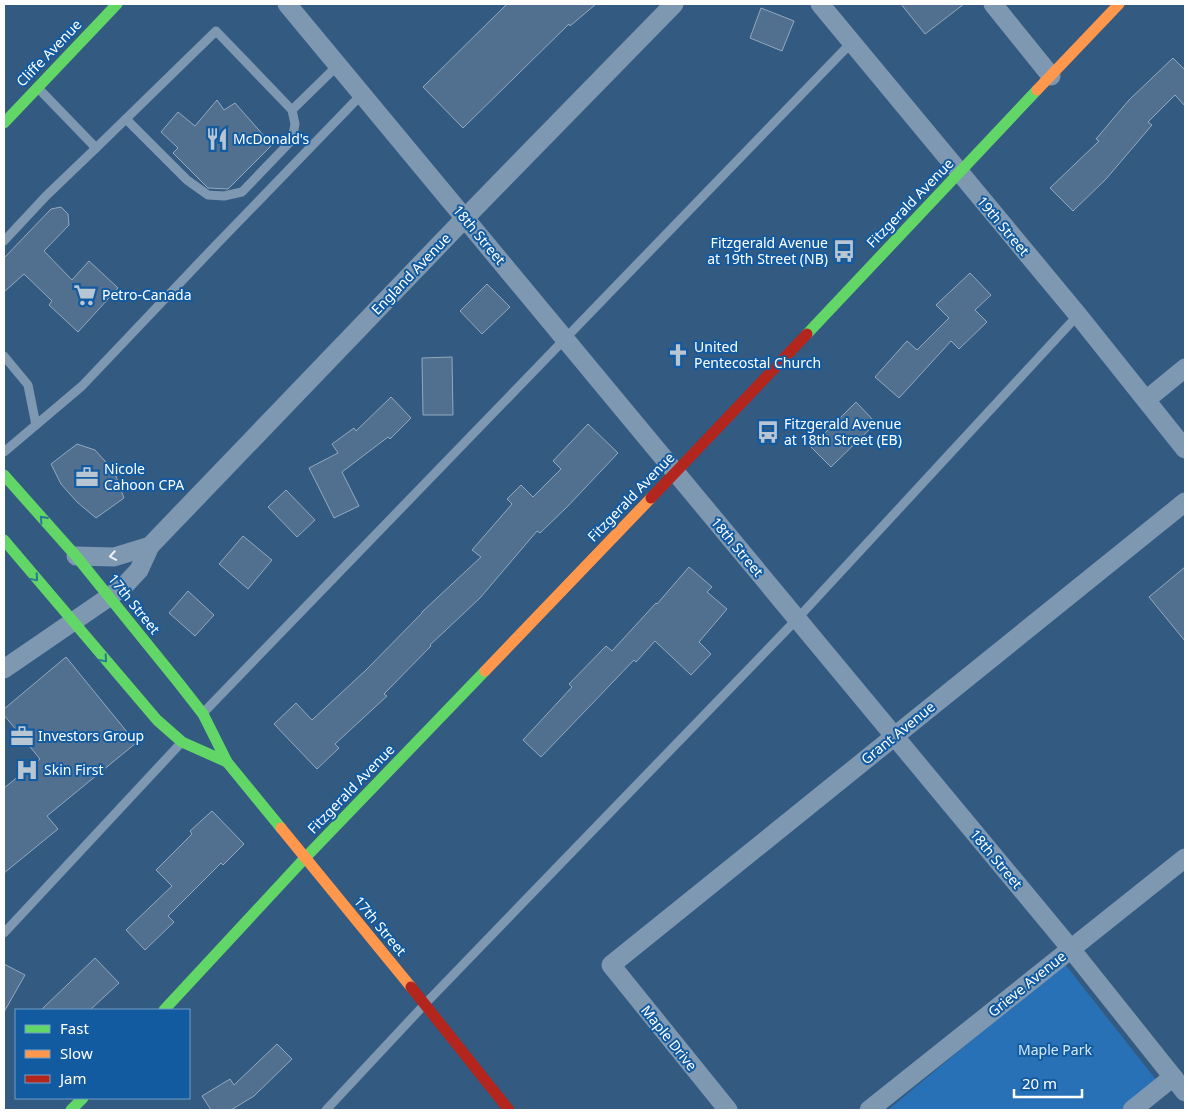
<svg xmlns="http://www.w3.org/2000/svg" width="1189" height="1114" viewBox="0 0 1189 1114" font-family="'Noto Sans',sans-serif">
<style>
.green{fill:#2871b7}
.building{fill:#51708f;stroke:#93a9bf}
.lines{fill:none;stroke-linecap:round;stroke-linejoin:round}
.lane{stroke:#7f98b1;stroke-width:9}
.street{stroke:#7f98b1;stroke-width:19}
.fast{stroke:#63d668;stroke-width:11}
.slow{stroke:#ff974d;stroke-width:11}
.jam{stroke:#b3261e;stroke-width:11}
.oneway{stroke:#277a93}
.oneway2{stroke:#ecf0f3}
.labels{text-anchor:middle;stroke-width:4;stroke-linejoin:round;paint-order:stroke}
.street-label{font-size:14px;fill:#fff;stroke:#135ba1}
.poi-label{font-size:14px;fill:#fff;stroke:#135ba1;text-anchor:start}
.park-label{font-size:14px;fill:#d5eafe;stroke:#135ba1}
</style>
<rect width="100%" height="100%" fill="#335a81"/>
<!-- green -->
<path class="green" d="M1064,963L1157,1081L1122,1110H888Z"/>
<!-- building -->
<g class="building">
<path d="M507,4H596L570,26L569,24L463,128L423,87Z"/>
<path d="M901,4H964L925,34Z"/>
<path d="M761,8L794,21L782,51L750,38Z"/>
<path d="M1173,58L1185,70V106L1175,95L1148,122L1152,125L1106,179L1073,211L1050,188L1099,141L1096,139L1129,100Z"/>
<path d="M217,100L224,110L235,103L272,145L228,189L208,188L173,153L178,148L161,132L178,112L195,126Z"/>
<path d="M61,207L68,214L69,225L44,251L72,280L89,261L118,288L78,332L49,305L52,301L24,274L4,292V258L51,209Z"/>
<path d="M970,273L991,295L975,310L987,322L959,349L951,341L899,398L875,377L907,341L917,350L949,318L936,305Z"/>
<path d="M487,284L510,307L482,334L460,311Z"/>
<path d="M452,357L453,415H423L422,358Z"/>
<path d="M391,397L411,418L390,439L388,437L342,472L359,506L334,518L309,468L338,453L332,444L354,428L356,431Z"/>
<path d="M856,402L876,423L831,467L811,447Z"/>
<path d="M588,424L618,453L567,507L540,533L537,531L480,598L430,645L431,646L384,694L387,696L335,744L339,748L317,769L274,724L296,703L312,720L366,670L422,613V612L481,557L472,550L512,504L507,499L521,485L533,497L561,469L553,461Z"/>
<path d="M77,444L95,450L114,471L124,498L96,518L77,502L61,484L51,464Z"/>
<path d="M286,490L315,520L297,537L268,507Z"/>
<path d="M243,536L272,560L248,589L219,564Z"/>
<path d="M689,567L712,587L707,592L727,609L699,642L711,654L691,675L655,641L636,662L634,660L541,757L523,740L572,687L569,684L606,646L612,651L656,603L657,604Z"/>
<path d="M1185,567V641L1149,597Z"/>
<path d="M188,591L214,615L195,636L169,613Z"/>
<path d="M66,657L136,743L47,816L58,829L4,873V788L40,759L4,715V709Z"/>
<path d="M212,811L244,844L223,865L221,863L168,916L174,922L145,950L126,930L172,886L156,870L192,834L190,831Z"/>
<path d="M95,958L119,983L90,1010H41Z"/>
<path d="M4,964L25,975L4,1012Z"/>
<path d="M277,1044L292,1059L254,1096L231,1110H211L202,1096L230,1079L234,1085Z"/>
</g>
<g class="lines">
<!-- lane -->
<g class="lane">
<path d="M39,89L96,148L216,31L292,110L338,65"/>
<path d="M126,119L187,180L208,195L224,196L242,192L292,140L295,124L292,110"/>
<path d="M4,241L46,196L96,148"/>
<path d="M4,356L28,385L36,425"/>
<path d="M4,452L82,386L215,246L362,94"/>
<path d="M204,712L852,42"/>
<path d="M4,933L180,744"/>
<path d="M326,1110L425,1004L797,619L1078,315"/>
</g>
<!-- street -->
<g class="street">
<path d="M287,4L1071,949L1185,1092"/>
<path d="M820,4L1078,315L1185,449"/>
<path d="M993,4L1051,76"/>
<path d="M1146,400L1185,368"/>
<path d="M76,556L114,557L150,546"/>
<path d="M4,669L109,597L125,585L139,570L150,546L465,218L674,4"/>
<path d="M728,1110L611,965L1185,502"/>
<path d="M869,1110L1185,858"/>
<path d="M1132,1110L1173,1077"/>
</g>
<!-- fast -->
<g class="fast">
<path d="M4,123L117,4"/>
<path d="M807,334L1037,90"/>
<path d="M4,475L76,556L178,682L203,714L227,762L281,828"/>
<path d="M4,540L157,720L182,742L227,762"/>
<path d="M164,1010L305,858L485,671"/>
<path d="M71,1110L83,1098"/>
</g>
<!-- slow -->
<g class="slow">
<path d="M1037,90L1119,4"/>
<path d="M485,671L651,498"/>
<path d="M281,828L411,987"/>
</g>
<!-- jam -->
<g class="jam">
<path d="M651,498L807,334"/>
<path d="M411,987L509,1110"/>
</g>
</g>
<!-- one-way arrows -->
<defs><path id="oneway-chevron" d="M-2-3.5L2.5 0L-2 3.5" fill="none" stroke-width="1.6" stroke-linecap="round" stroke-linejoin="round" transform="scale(1.25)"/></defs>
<g class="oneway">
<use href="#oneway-chevron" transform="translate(43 519) rotate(-132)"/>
<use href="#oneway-chevron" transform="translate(35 578) rotate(50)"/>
<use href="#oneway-chevron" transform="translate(104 659) rotate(49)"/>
</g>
<use class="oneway2" href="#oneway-chevron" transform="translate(113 556) rotate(170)"/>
<!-- icons -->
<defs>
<symbol id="restaurant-bare" viewBox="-9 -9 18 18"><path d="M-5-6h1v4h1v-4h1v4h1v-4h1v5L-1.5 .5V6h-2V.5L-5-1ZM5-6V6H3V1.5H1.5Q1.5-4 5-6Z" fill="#b8c5d3" stroke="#135ba1" stroke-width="2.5" paint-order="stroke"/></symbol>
<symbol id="bus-bare" viewBox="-9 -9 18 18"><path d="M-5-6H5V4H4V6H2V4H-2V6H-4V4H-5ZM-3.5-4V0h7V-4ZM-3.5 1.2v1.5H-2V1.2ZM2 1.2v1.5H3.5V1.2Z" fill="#b8c5d3" stroke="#135ba1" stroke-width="2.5" paint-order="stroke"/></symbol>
<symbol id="supermarket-bare" viewBox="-9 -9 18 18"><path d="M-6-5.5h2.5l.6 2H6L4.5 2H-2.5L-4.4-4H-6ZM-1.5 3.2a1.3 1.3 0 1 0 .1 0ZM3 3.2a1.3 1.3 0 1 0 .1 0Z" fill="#b8c5d3" stroke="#135ba1" stroke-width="2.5" paint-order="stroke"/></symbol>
<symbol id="church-bare" viewBox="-9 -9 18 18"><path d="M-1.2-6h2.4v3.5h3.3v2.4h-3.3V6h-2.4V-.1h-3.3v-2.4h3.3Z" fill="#b8c5d3" stroke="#135ba1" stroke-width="2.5" paint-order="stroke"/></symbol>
<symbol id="office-bare" viewBox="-9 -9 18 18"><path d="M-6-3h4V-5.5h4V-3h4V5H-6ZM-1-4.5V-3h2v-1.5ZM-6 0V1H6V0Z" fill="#b8c5d3" stroke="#135ba1" stroke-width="2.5" paint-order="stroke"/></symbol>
<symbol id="hospital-bare" viewBox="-9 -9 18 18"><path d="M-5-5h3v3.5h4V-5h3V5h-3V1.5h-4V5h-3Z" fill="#b8c5d3" stroke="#135ba1" stroke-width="2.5" paint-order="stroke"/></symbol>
</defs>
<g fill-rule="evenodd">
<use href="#restaurant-bare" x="201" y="123" width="32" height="32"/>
<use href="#bus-bare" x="828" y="235" width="32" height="32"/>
<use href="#supermarket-bare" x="69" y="279" width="32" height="32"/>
<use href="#church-bare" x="662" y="339" width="32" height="32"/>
<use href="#bus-bare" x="752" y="416" width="32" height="32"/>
<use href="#office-bare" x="71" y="461" width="32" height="32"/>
<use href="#office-bare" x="6" y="720" width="32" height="32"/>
<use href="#hospital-bare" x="11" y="754" width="32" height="32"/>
</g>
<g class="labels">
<!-- street labels -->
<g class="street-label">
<text transform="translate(49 53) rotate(-46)" y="5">Cliffe Avenue</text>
<text transform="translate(910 203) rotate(-46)" y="5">Fitzgerald Avenue</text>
<text transform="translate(1003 226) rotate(50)" y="5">19th Street</text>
<text transform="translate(479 235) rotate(50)" y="5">18th Street</text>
<text transform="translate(411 274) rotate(-46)" y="5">England Avenue</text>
<text transform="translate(631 497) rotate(-46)" y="5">Fitzgerald Avenue</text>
<text transform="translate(737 547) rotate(50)" y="5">18th Street</text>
<text transform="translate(134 604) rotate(51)" y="5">17th Street</text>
<text transform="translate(898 733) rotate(-39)" y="5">Grant Avenue</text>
<text transform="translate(351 789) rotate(-46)" y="5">Fitzgerald Avenue</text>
<text transform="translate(996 859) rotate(50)" y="5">18th Street</text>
<text transform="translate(380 926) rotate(50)" y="5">17th Street</text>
<text transform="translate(1027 984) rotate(-39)" y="5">Grieve Avenue</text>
<text transform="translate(669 1038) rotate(51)" y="5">Maple Drive</text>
</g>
<!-- poi labels -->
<g class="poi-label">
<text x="233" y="144">McDonald's</text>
<text x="828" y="248" text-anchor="end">Fitzgerald Avenue<tspan x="828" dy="16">at 19th Street (NB)</tspan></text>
<text x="102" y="300">Petro-Canada</text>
<text x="694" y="352">United<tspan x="694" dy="16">Pentecostal Church</tspan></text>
<text x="784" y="429">Fitzgerald Avenue<tspan x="784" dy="16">at 18th Street (EB)</tspan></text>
<text x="104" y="474">Nicole<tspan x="104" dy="16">Cahoon CPA</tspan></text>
<text x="38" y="741">Investors Group</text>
<text x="44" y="775">Skin First</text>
</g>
<!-- park labels -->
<g class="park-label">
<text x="1055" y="1055">Maple Park</text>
</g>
</g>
<!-- border -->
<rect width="1189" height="1114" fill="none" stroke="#ffffff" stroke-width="10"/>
<!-- legend -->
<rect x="15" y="1009" width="175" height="90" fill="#135ba1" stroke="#719dc7"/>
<rect x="25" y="1025" width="25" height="8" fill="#63d668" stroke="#719dc7"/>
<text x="60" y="1034" font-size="15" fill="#ffffff">Fast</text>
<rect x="25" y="1050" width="25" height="8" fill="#ff974d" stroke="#719dc7"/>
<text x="60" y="1059" font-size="15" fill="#ffffff">Slow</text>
<rect x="25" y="1075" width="25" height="8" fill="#b3261e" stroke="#719dc7"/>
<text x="60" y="1084" font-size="15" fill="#ffffff">Jam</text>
<!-- scale -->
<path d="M1014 1089v8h68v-8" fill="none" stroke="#ffffff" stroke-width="2.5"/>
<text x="1022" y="1089" font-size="15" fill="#ffffff" stroke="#135ba1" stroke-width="4" paint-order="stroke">20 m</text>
</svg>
